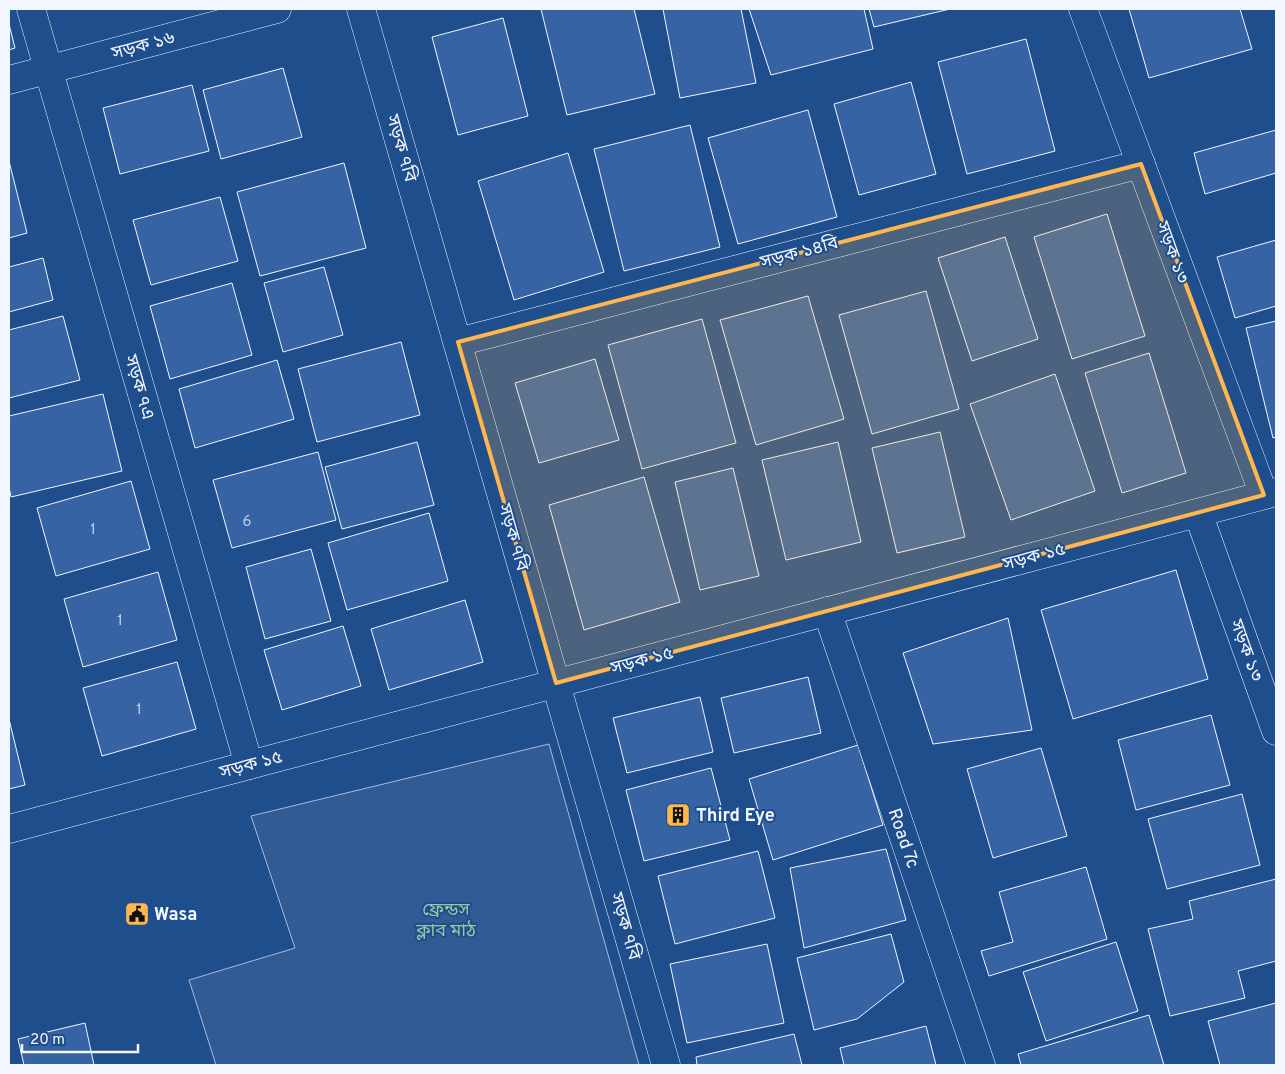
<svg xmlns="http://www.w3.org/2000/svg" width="1285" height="1074" viewBox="0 0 1285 1074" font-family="Overpass,'Noto Sans Bengali',sans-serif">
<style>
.built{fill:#305b95;stroke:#a8bbd7}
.building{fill:#3563a3;stroke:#f2f6ff}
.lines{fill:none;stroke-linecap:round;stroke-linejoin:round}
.street-casing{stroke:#f2f6ff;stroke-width:29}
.street{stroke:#1f4e8c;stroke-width:28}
.marked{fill:#ffb74d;fill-opacity:0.2;stroke:#ffb74d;stroke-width:4;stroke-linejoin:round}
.labels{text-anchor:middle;stroke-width:4;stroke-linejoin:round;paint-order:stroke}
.number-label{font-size:15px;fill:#c3d1e8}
.street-label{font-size:18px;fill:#f2f6ff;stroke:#1f4e8c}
.poi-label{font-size:18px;font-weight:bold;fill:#f2f6ff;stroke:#1f4e8c;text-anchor:start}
.park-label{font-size:18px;fill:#97c8a6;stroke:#1f4e8c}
</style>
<rect width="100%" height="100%" fill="#1f4e8c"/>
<!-- built -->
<path class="built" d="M549,744L639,1065H216L189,980L295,948L251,816Z"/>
<!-- building -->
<g class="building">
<path d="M541,9H634L655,94L567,115Z"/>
<path d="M663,9H741L756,83L680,98Z"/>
<path d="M749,9H864L873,49L771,75Z"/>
<path d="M869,9H950L874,27Z"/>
<path d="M1129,9H1240L1252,49L1149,78Z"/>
<path d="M503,18L528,116L458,135L432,37Z"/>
<path d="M9,24L15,48L9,50Z"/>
<path d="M1026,39L1055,151L967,174L938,62Z"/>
<path d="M283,68L302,137L221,159L203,90Z"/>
<path d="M911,82L936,174L859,195L834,104Z"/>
<path d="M192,85L209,151L120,174L103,108Z"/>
<path d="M808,110L837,217L738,244L708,138Z"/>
<path d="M690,125L720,247L624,271L594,149Z"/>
<path d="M1276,130V173L1205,194L1194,153Z"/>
<path d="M568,153L604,272L514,300L478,181Z"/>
<path d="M9,161L27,233L9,238Z"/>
<path d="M344,163L366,248L260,276L237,192Z"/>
<path d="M220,197L238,261L151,285L133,220Z"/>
<path d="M1107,214L1145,336L1072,359L1034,237Z"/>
<path d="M1005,237L1038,339L972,361L938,258Z"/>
<path d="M1276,240V306L1235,318L1217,257Z"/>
<path d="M43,258L53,300L9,312V267Z"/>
<path d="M324,267L343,335L283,352L264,283Z"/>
<path d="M232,283L252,355L170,379L150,306Z"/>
<path d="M926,291L959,409L872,434L839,315Z"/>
<path d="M808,296L844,419L756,445L720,320Z"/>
<path d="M63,316L80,380L9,398V330Z"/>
<path d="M702,319L736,443L642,469L608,345Z"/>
<path d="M1276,321V437L1273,438L1246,328Z"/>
<path d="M401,342L420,415L317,442L298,369Z"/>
<path d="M1149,353L1186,473L1122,493L1085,373Z"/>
<path d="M595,359L619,440L539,463L515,383Z"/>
<path d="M277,360L294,419L195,448L179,389Z"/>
<path d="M1055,374L1095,491L1011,520L970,404Z"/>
<path d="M103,394L122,471L11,497L9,487V416Z"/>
<path d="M940,432L965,537L897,553L872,448Z"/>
<path d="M417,442L434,505L342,529L325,467Z"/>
<path d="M838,442L861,542L786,560L762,460Z"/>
<path d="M318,452L336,520L232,548L213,480Z"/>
<path d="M733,468L759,576L700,590L675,482Z"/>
<path d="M644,477L680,602L584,630L549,505Z"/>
<path d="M131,481L150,549L56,576L37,508Z"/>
<path d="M429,513L448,581L347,610L328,543Z"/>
<path d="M311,549L331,621L265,639L246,567Z"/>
<path d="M1176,570L1208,679L1073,719L1041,610Z"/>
<path d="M158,572L177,640L83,667L64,599Z"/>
<path d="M465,600L483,662L389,690L371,629Z"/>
<path d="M1008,618L1032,730L933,744L903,653Z"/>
<path d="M343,626L361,686L282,710L264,650Z"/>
<path d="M177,662L196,729L102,756L83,688Z"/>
<path d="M808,677L821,733L734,753L721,698Z"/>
<path d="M700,697L713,752L627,773L613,718Z"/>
<path d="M1211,715L1230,785L1136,810L1118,740Z"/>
<path d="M9,719L25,785L9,789Z"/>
<path d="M858,745L883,825L773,860L749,779Z"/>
<path d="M1041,748L1067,836L993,858L967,769Z"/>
<path d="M711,768L730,840L644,861L626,790Z"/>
<path d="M1242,794L1260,865L1167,889L1148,819Z"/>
<path d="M886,849L906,920L804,948L790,868Z"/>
<path d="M758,851L775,918L675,944L658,876Z"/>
<path d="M1086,867L1107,939L989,976L981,951L1013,942L999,892Z"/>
<path d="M1276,879V961L1238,971L1245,998L1170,1016L1148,929L1193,919L1189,901Z"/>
<path d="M891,934L904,982L857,1019L814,1030L797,958Z"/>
<path d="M1116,942L1138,1011L1046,1041L1023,972Z"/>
<path d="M767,944L784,1023L687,1043L670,964Z"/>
<path d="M1276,1003V1065H1220L1208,1021Z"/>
<path d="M1149,1015L1164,1065H1021L1018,1054Z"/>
<path d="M85,1023L94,1065H24L18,1039Z"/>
<path d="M926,1026L936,1065H844L840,1048Z"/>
<path d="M794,1034L802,1065H697L696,1057Z"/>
</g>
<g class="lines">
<defs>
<g id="street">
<path d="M31,9L249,765"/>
<path d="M361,9L666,1065"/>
<path d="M1083,9L1264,495"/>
<path d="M9,80L277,9"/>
<path d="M458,342L1141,164"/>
<path d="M1198,513L1276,731"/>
<path d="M827,611L981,1065"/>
<path d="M9,829L1276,492"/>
</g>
</defs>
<!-- street casing -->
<use href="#street" class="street-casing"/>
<!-- street -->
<use href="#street" class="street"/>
</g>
<!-- marked area -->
<path class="marked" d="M1141,164L1264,495L556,683L458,342Z"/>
<!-- icons -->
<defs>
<symbol id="building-square" viewBox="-11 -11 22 22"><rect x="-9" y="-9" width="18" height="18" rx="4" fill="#ffb74d" stroke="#1f4e8c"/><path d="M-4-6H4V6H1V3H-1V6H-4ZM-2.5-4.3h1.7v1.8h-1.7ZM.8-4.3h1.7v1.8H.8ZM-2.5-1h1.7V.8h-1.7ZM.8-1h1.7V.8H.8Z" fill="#111"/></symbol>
<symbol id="civic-square" viewBox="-11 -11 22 22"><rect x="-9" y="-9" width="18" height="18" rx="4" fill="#ffb74d" stroke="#1f4e8c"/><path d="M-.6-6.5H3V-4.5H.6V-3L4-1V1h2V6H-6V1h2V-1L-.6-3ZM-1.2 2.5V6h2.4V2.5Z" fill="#111"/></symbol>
</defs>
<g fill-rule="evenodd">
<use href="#building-square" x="664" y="801" width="28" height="28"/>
<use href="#civic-square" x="123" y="900" width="28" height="28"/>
</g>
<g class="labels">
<!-- number labels -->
<g class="number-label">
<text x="247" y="526">6</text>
<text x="93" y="534">1</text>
<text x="120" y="625">1</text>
<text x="139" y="714">1</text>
</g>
<!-- street labels -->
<g class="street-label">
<text transform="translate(143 45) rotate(-15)" y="6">সড়ক ১৬</text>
<text transform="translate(402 148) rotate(74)" y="6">সড়ক ৭বি</text>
<text transform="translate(799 252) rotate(-15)" y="6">সড়ক ১৪বি</text>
<text transform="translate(1173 252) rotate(70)" y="6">সড়ক ১৩</text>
<text transform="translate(140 387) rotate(74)" y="6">সড়ক ৭এ</text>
<text transform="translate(514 537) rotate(74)" y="6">সড়ক ৭বি</text>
<text transform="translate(1034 556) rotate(-15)" y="6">সড়ক ১৫</text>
<text transform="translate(1247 650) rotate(70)" y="6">সড়ক ১৩</text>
<text transform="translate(642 660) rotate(-15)" y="6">সড়ক ১৫</text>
<text transform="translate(251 764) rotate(-15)" y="6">সড়ক ১৫</text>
<text transform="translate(904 838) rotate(71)" y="6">Road 7c</text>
<text transform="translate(626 926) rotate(74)" y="6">সড়ক ৭বি</text>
</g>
<!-- poi labels -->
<g class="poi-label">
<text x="696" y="821">Third Eye</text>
<text x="154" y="920">Wasa</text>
</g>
<!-- park labels -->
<g class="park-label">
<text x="446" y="915">ফ্রেন্ডস<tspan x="446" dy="21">ক্লাব মাঠ</tspan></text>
</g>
</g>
<!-- border -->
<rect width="1285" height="1074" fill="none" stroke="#f2f6ff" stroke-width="20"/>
<!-- scale -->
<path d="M22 1044v8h116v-8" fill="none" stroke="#f2f6ff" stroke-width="2.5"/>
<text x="30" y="1044" font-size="15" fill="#f2f6ff" stroke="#1f4e8c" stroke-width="4" paint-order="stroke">20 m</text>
</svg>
